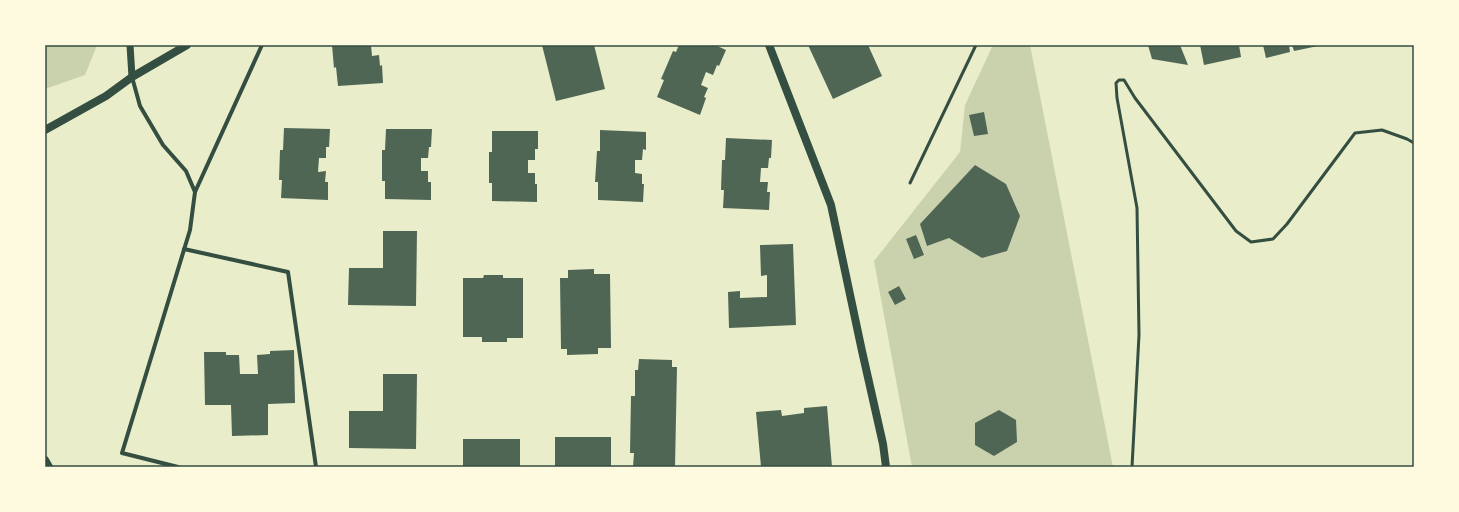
<svg xmlns="http://www.w3.org/2000/svg" width="1459" height="512" viewBox="0 0 1459 512" font-family="'Source Serif 4',serif">
<style>
.green{fill:#cad2ad}
.building{fill:#4f6655}
.lines{fill:none;stroke-linecap:round;stroke-linejoin:round}
.service{stroke:#344e41;stroke-width:3}
.minor{stroke:#344e41;stroke-width:4}
.tertiary{stroke:#344e41;stroke-width:7}
.secondary{stroke:#344e41;stroke-width:8}
.neatline{fill:none;stroke:#344e41;stroke-width:1.5}
</style>
<rect width="100%" height="100%" fill="#e9edc9"/>
<!-- green -->
<g class="green">
<path d="M45,45H97L85,75L45,89Z"/>
<path d="M1016,45H1030L1113,467H912L874,261L960,152L965,105L992,47Z"/>
</g>
<!-- building -->
<g class="building">
<path d="M332,45H371L372,56L379,55L380,66L382,65L383,83L338,86L336,67L334,68Z"/>
<path d="M542,45H594L605,89L556,101Z"/>
<path d="M679,45H715L726,50L719,66L717,65L713,75L706,72L701,85L708,88L704,97L706,98L700,115L657,97L664,80L661,79L673,51L676,52Z"/>
<path d="M808,45H868L882,76L833,99Z"/>
<path d="M1148,45H1180L1188,65L1152,59Z"/>
<path d="M1200,45H1239L1241,57L1204,65Z"/>
<path d="M1263,45H1289L1290,52L1266,58Z"/>
<path d="M1292,45H1318V46L1294,51Z"/>
<path d="M984,112L988,134L974,136L969,115Z"/>
<path d="M284,128L330,129L329,147H326V158H319L318,172L326,171L325,182H328V200L281,198L282,180H279L280,150H283Z"/>
<path d="M386,129H432L431,147H429L428,158H421V171H428V182H431V200L385,199V181H382V150H385Z"/>
<path d="M600,130L646,132V150L643,149L642,160H635V173L642,174V184H644L643,202L598,200V182H595L597,151H600Z"/>
<path d="M492,131H538V149H535V160H528V173H535V184H537V202L492,201V183H489V152H492Z"/>
<path d="M726,138L772,140L771,158H769L768,168H761L760,182H768L767,192H770L769,210L723,208L724,190H721L722,160H725Z"/>
<path d="M975,165L1006,184L1020,216L1007,251L982,258L949,238L927,246L920,224Z"/>
<path d="M383,231H417L416,306L348,305L349,268H383Z"/>
<path d="M916,235L924,255L914,259L906,239Z"/>
<path d="M793,244L796,325L729,328L728,292L740,291V298L767,297V275L761,276L760,245Z"/>
<path d="M594,269V274H610L611,348H598V354L567,355V349H561L560,278H568V270Z"/>
<path d="M484,275H503V278H523V338H507V342H482V337H463V278H483Z"/>
<path d="M899,286L906,299L895,305L888,292Z"/>
<path d="M294,350L295,403L268,404V435L232,436L231,405H205L204,352H226V355H239L240,374H258L257,355L270,354V351Z"/>
<path d="M639,359L672,360V367H677L675,467H633L634,453H630L631,396H635V370H638Z"/>
<path d="M383,374H417L416,449L349,448V411H383Z"/>
<path d="M827,406L832,467H761L756,412L781,410L782,416L804,413V408Z"/>
<path d="M999,410L1016,420L1017,442L994,456L975,445V423Z"/>
<rect x="555" y="437" width="56" height="30"/>
<rect x="463" y="439" width="57" height="28"/>
</g>
<g class="lines">
<!-- service -->
<g class="service">
<path d="M910,183L976,45"/>
<path d="M1132,467L1139,335L1137,208L1117,98L1116,83L1119,80H1124L1135,98L1236,231L1251,242L1273,239L1287,224L1355,133L1382,130L1407,139L1414,143"/>
</g>
<!-- minor -->
<g class="minor">
<path d="M132,77L140,106L163,145L186,171L195,192L190,230L122,453L178,467"/>
<path d="M195,192L262,45"/>
<path d="M184,249L288,272L316,467"/>
</g>
<!-- tertiary -->
<path class="tertiary" d="M130,45L132,77"/>
<!-- secondary -->
<g class="secondary">
<path d="M769,45L831,205L862,351L883,444L886,467"/>
<path d="M45,130L106,96L132,77L187,45"/>
<path d="M45,460L49,467"/>
</g>
</g>
<!-- border -->
<rect width="1459" height="512" fill="none" stroke="#fefae0" stroke-width="92"/>
<rect x="46" y="46" width="1367" height="420" class="neatline"/>
</svg>
